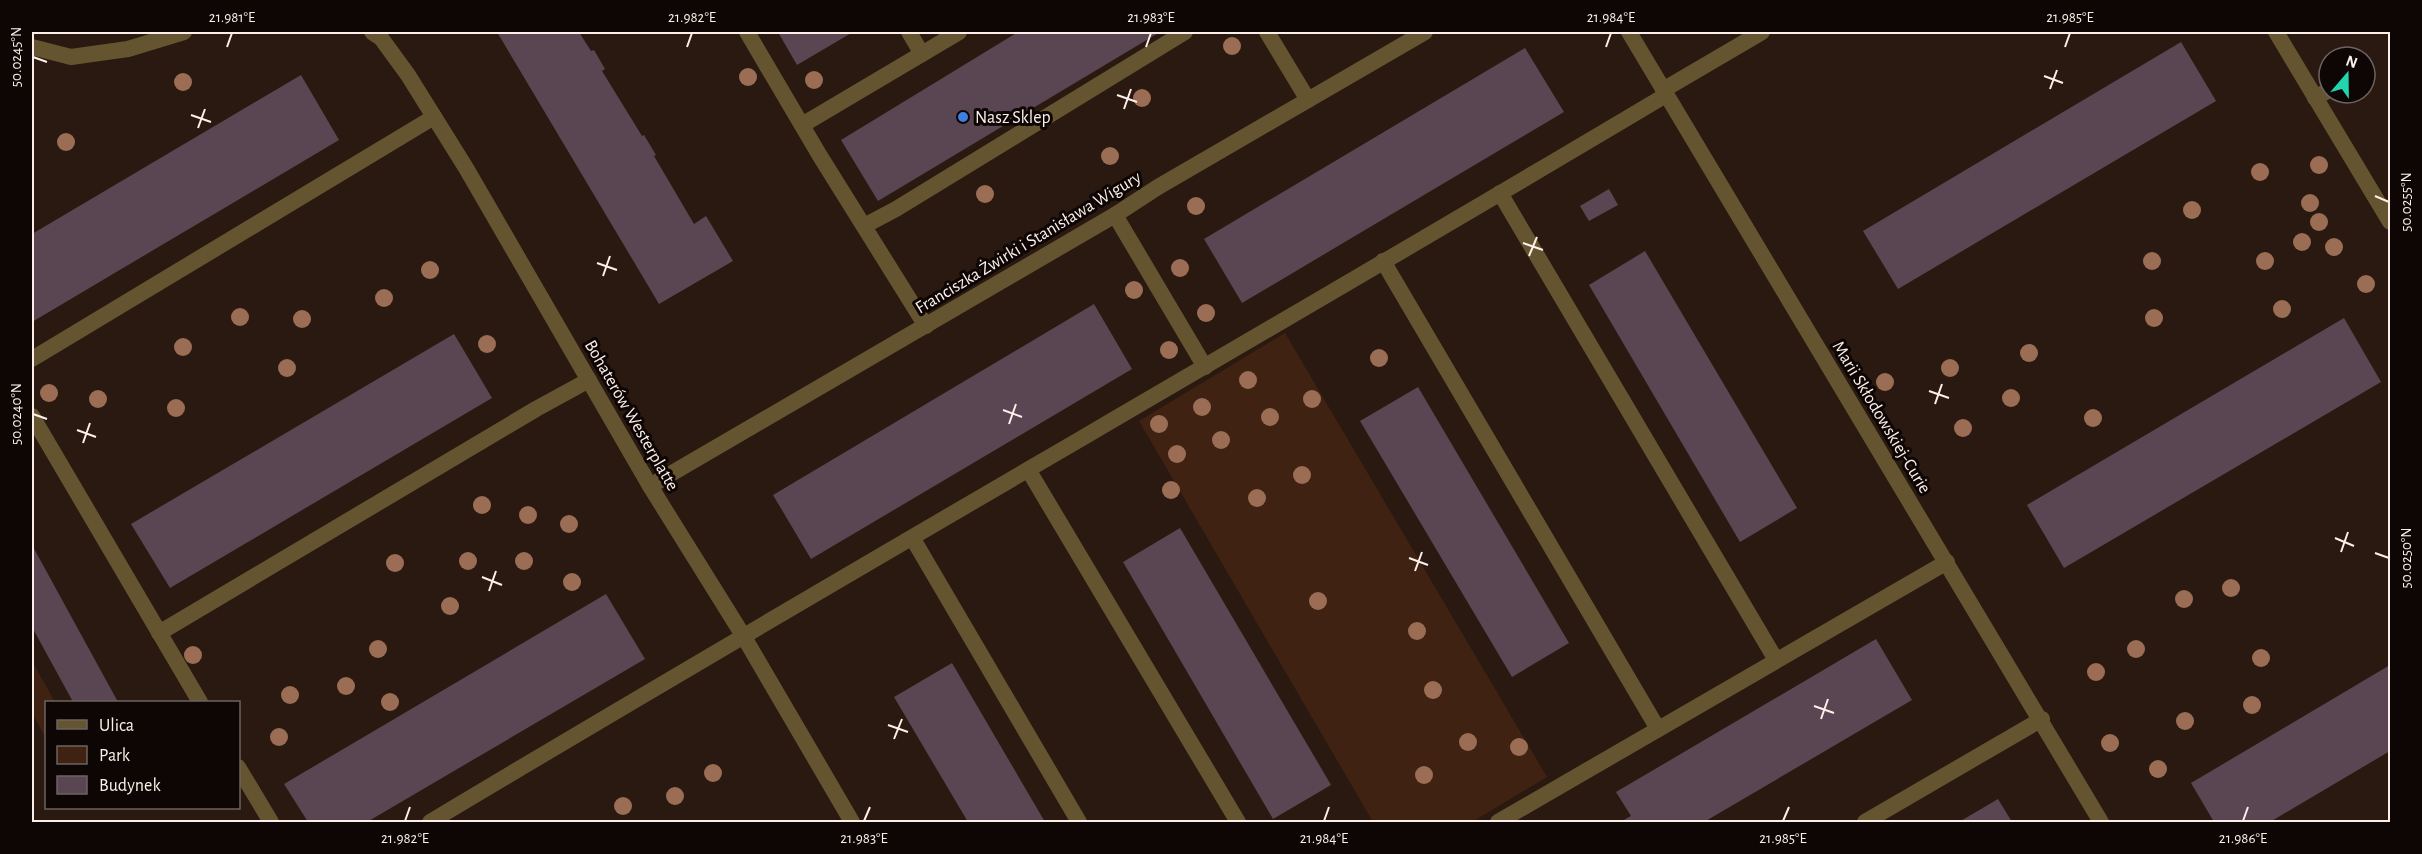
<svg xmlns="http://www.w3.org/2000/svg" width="2422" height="854" viewBox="0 0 2422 854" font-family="'Alegreya Sans',sans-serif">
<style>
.green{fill:#3f2212}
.building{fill:#594652}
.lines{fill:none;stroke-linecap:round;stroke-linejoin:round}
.service{stroke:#645530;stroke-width:16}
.minor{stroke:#645530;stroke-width:16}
.tree{fill:#9b6d55}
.ticks{fill:none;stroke:#fcefe9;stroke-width:2}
.shop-dot{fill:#3f7fe0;stroke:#0d0604;stroke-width:2}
.labels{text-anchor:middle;stroke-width:6;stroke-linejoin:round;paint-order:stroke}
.poi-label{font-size:18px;fill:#fcefe9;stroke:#0d0604;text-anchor:start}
.street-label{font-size:18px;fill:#fcefe9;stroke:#0d0604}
.neatline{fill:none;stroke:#fcefe9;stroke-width:2}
.ticks-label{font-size:15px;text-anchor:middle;fill:#fcefe9}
</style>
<rect width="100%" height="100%" fill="#2a1910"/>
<!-- green -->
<g class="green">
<path d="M1285,333L1547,777L1472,822H1373L1139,421Z"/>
<path d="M32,661L55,702H46V739L32,713Z"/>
</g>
<!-- building -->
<g class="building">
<path d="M497,32H579L591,51L594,50L605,69L602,71L642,136L644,135L656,155L654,156L694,224L706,216L733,261L659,304Z"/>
<path d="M778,32H853L797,65Z"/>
<path d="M1018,32H1160L878,201L841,140Z"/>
<path d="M2181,42L2216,101L1898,289L1863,231Z"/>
<path d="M1525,48L1564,112L1242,303L1204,239Z"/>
<path d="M301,75L339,140L32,322V234Z"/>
<path d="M1609,189L1618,205L1589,221L1580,206Z"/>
<path d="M1645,251L1797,508L1740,542L1589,285Z"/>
<path d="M1094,304L1132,369L811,559L773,495Z"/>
<path d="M2344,318L2381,382L2064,568L2027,505Z"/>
<path d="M454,334L492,398L170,588L131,524Z"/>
<path d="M1418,387L1569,643L1512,677L1360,421Z"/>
<path d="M1180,528L1331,785L1273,819L1123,562Z"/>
<path d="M32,545L118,702H73L32,627Z"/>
<path d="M606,594L645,659L367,822H308L284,784Z"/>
<path d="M1876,639L1912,700L1704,822H1620L1631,816L1616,792Z"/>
<path d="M952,663L1045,822H968L894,697Z"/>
<path d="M2390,665V751L2270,822H2214L2191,783Z"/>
<path d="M1998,799L2012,822H1959Z"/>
</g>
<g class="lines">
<!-- service -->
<g class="service">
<path d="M747,32L820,156L926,326"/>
<path d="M909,32L922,54"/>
<path d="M1267,32L1308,100"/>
<path d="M1663,90L1762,32"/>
<path d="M2315,98L2329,90"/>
<path d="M802,125L959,32"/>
<path d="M1500,193L1776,660"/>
<path d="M1115,215L1205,367"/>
<path d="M864,226L896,209L1185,32"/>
<path d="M1383,261L1658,729"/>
<path d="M32,359L434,117"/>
<path d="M32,416L200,702"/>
<path d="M1029,471L1238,822"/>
<path d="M913,539L1079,822"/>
<path d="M159,633L536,409L589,380"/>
<path d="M238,767L271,822"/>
<path d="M430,822C840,576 1255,340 1666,95"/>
<path d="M1498,822L1947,562"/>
<path d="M1865,822L2042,719"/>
</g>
<!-- minor -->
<g class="minor">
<path d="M372,32L381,38L408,75L466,168L650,486L744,637L852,822"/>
<path d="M1629,32L2101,822"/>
<path d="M2276,32L2390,222"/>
<path d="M32,47L71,57L128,49L184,32"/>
<path d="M650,486L1115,215L1158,187L1425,32"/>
</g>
</g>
<!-- trees -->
<g class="tree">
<circle cx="1232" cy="46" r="9"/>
<circle cx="748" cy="77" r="9"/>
<circle cx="814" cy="80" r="9"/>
<circle cx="183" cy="82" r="9"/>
<circle cx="1142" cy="98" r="9"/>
<circle cx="66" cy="142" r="9"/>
<circle cx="1110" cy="156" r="9"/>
<circle cx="2319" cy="165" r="9"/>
<circle cx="2260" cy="172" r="9"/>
<circle cx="985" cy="194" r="9"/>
<circle cx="2310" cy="203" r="9"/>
<circle cx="1196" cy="206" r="9"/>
<circle cx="2192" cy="210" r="9"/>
<circle cx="2319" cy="222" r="9"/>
<circle cx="2302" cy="242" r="9"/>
<circle cx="2334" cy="247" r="9"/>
<circle cx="2152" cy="261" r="9"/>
<circle cx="2265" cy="261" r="9"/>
<circle cx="1180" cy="268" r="9"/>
<circle cx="430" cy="270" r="9"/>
<circle cx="2366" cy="284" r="9"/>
<circle cx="1134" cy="290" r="9"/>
<circle cx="384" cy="298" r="9"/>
<circle cx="2282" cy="309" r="9"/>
<circle cx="1206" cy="313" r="9"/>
<circle cx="240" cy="317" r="9"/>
<circle cx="2154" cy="318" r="9"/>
<circle cx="302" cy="319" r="9"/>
<circle cx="487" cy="344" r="9"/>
<circle cx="183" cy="347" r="9"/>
<circle cx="1169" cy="350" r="9"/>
<circle cx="2029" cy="353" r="9"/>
<circle cx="1379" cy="358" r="9"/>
<circle cx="287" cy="368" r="9"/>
<circle cx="1950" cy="368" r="9"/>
<circle cx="1248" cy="380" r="9"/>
<circle cx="1885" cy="382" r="9"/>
<circle cx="49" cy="393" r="9"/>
<circle cx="2011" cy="398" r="9"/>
<circle cx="98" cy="399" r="9"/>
<circle cx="1312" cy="399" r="9"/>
<circle cx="1202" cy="407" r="9"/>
<circle cx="176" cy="408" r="9"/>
<circle cx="1270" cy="417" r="9"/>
<circle cx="2093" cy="418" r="9"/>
<circle cx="1159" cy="424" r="9"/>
<circle cx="1963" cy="428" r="9"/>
<circle cx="1221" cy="440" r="9"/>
<circle cx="1177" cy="454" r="9"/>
<circle cx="1302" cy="475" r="9"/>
<circle cx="1171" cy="490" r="9"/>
<circle cx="1257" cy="498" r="9"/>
<circle cx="482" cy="505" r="9"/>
<circle cx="528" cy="515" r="9"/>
<circle cx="569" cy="524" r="9"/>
<circle cx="468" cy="561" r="9"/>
<circle cx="524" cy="561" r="9"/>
<circle cx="395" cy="563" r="9"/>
<circle cx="572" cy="582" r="9"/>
<circle cx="2231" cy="588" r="9"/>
<circle cx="2184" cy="599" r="9"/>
<circle cx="1318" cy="601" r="9"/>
<circle cx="450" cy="606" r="9"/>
<circle cx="1417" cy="631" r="9"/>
<circle cx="378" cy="649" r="9"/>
<circle cx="2136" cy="649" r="9"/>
<circle cx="193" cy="655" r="9"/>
<circle cx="2261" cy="658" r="9"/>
<circle cx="2096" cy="672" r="9"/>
<circle cx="346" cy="686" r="9"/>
<circle cx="1433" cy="690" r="9"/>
<circle cx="290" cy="695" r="9"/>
<circle cx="390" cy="702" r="9"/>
<circle cx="2252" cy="705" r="9"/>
<circle cx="2185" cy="721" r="9"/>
<circle cx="279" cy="737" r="9"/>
<circle cx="1468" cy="742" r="9"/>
<circle cx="2110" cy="743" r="9"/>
<circle cx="1519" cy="747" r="9"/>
<circle cx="2158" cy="769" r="9"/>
<circle cx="713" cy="773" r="9"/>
<circle cx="1424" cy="775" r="9"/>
<circle cx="675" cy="796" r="9"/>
<circle cx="623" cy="806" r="9"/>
</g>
<!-- ticks -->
<path class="ticks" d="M227,47L232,33M687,47L692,33M1146,47L1151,33M1606,47L1611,33M2065,47L2070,33M33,57L47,62M2044,76L2063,83M2050,89L2057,70M1117,95L1137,102M1124,109L1131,89M191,115L211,122M198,128L205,109M2375,196L2389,202M1523,243L1543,250M1529,256L1537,237M597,263L617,270M603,276L610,256M1929,391L1949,398M1935,404L1942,384M1003,410L1022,417M33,414L47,419M1009,424L1016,404M77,430L96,437M83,443L90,423M2335,538L2354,546M2341,552L2348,532M2375,553L2389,558M1409,558L1428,565M1415,571L1422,552M482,577L502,585M489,591L496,571M1814,706L1834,713M1821,719L1828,699M888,725L908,732M894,739L902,719M405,821L410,807M864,821L870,807M1324,821L1329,807M1783,821L1789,807M2243,821L2248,807"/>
<!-- markers -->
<circle class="shop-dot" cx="963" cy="117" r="6"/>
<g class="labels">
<!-- poi labels -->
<g class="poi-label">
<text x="975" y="123">Nasz Sklep</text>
</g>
<!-- street labels -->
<g class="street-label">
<text transform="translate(1028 242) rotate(-31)" y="6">Franciszka Żwirki i Stanisława Wigury</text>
<text transform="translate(632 415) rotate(60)" y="6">Bohaterów Westerplatte</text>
<text transform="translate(1882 417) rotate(59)" y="6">Marii Skłodowskiej-Curie</text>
</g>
</g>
<!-- border -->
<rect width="2422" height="854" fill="none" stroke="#0d0604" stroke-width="66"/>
<!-- legend -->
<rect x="45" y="701" width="195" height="108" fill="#0d0604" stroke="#6d6360" stroke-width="1.5"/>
<rect x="57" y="720" width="30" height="9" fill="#645530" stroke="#6d6360" stroke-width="1.5"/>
<text x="99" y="731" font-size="18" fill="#fcefe9">Ulica</text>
<rect x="57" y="746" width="30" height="18" fill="#3f2212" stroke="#6d6360" stroke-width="1.5"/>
<text x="99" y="761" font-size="18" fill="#fcefe9">Park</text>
<rect x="57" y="776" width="30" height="18" fill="#594652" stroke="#6d6360" stroke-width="1.5"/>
<text x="99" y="791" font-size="18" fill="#fcefe9">Budynek</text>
<!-- north arrow -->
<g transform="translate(2347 75) rotate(20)"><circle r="28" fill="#0d0604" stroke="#6d6360" stroke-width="1.5"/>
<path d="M0-4.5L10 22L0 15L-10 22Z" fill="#23d5af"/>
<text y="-9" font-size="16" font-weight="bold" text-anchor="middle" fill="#fcefe9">N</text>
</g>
<rect x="33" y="33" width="2356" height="788" class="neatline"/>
<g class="ticks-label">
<text x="232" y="22">21.981°E</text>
<text x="692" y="22">21.982°E</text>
<text x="1151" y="22">21.983°E</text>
<text x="1611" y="22">21.984°E</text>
<text x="2070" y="22">21.985°E</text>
<text transform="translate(16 57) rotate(-90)" y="5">50.0245°N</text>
<text transform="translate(2406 202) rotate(-90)" y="5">50.0255°N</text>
<text transform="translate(16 414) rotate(-90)" y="5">50.0240°N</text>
<text transform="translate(2406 558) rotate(-90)" y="5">50.0250°N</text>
<text x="405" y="843">21.982°E</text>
<text x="864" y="843">21.983°E</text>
<text x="1324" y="843">21.984°E</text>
<text x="1783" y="843">21.985°E</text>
<text x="2243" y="843">21.986°E</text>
</g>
</svg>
